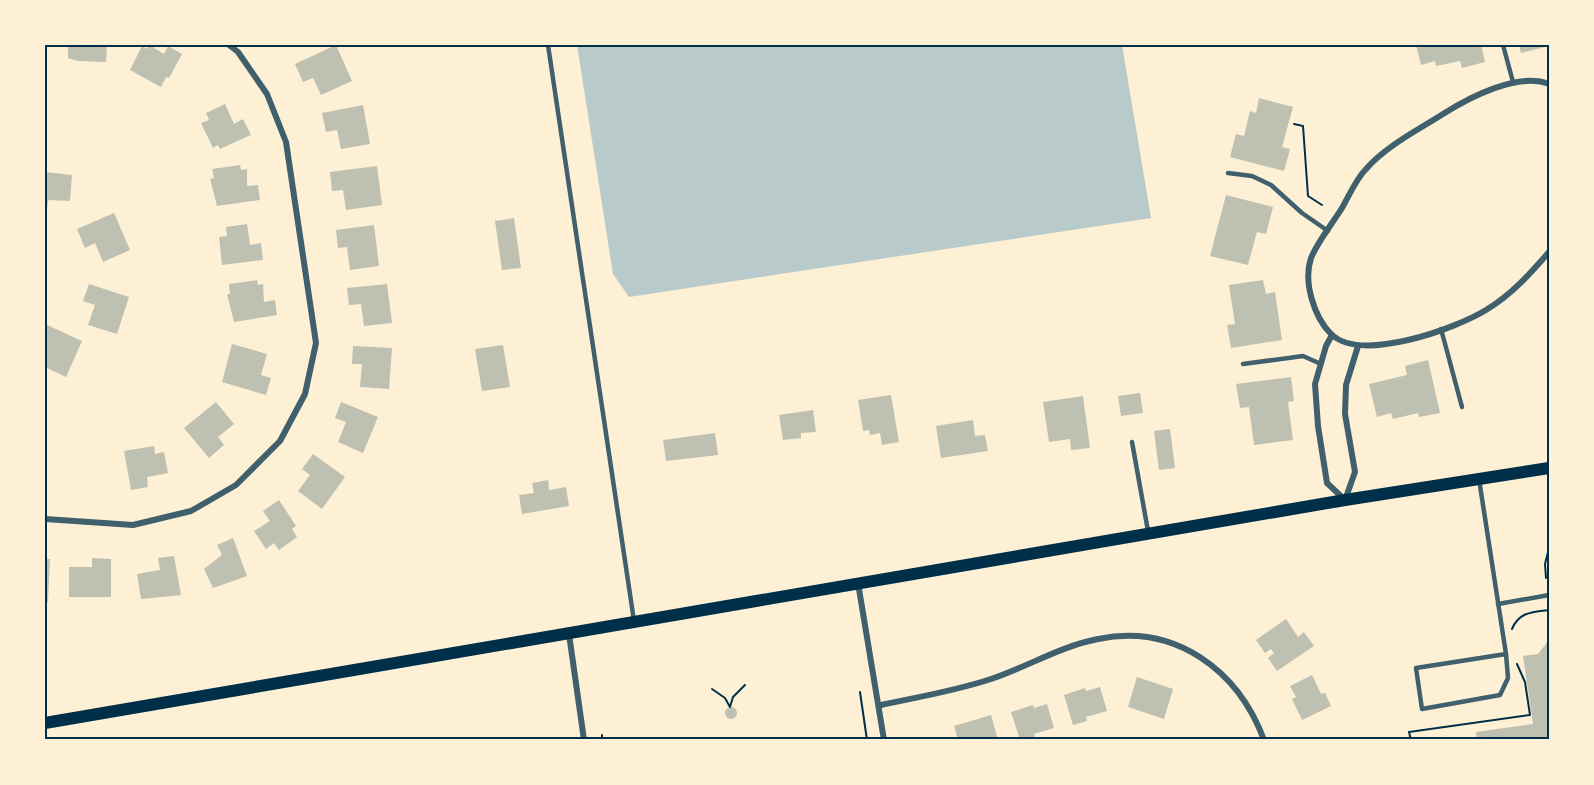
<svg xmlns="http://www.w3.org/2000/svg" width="1594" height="785" viewBox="0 0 1594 785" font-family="'Source Sans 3',sans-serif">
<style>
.green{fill:#b9caca}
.building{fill:#bec0b2}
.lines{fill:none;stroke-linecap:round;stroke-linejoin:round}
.path{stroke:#003049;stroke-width:2}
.service{stroke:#3f606c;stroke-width:4.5}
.minor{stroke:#3f606c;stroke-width:6}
.secondary{stroke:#003049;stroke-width:12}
.neatline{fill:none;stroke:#003049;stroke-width:2}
</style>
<rect width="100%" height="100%" fill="#fdf0d5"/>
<!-- green -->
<path class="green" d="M577,45H1122L1151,218L629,297L613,274Z"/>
<!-- building -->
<g class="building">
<path d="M68,45H107L106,62L78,61L68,58Z"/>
<path d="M149,45L164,54L168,46L182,54L169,78L166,77L161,87L130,70L142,46L147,49Z"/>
<path d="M336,45L352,81L321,95L313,78L303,82L295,64Z"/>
<path d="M1416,45H1481L1485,62L1462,68L1460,61L1436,66L1435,61L1421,65Z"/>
<path d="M1519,45H1544L1545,47L1521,53Z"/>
<path d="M1259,98L1293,107L1282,147L1290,149L1284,171L1230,157L1236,134L1244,136L1250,111L1256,113Z"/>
<path d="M225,104L234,124L243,119L251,135L220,149L218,145L213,148L201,123L209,120L206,113Z"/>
<path d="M363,105L370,144L341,149L337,130L326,132L322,113Z"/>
<path d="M240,165L241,170L247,169V186L258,185L260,200L217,206L210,179L214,178L212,169Z"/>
<path d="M377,166L382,205L346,210L343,190L332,191L330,172Z"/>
<path d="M45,172L72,175L70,201L48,200L47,211Z"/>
<path d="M1226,195L1273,207L1266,234L1257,232L1248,265L1210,256Z"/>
<path d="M114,213L130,250L103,262L95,243L85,248L77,229Z"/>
<path d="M514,218L521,268L502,270L495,221Z"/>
<path d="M247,224L250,245L261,243L263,260L222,265L219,237L227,236L226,227Z"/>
<path d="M374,225L379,266L350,270L347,247L338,248L336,230Z"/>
<path d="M257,280L258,285L263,284L264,302L275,300L277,315L234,322L227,294H230L229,284Z"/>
<path d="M1263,280L1266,294L1275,292L1282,340L1231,348L1227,325L1235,324L1229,285Z"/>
<path d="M89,284L129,297L117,334L88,325L95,305L83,301Z"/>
<path d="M387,284L392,323L364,326L361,304L349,305L347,288Z"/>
<path d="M45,324L82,341L66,377L45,367Z"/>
<path d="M232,344L267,354L261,375L271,378L266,395L222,382Z"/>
<path d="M503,345L510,387L482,391L475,349Z"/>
<path d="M353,346L392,348L389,389L360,387L362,364H352Z"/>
<path d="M1428,360L1440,413L1419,417L1418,413L1393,419L1391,413L1377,417L1369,384L1407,375L1405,366Z"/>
<path d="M1291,377L1294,401L1288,402L1293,440L1254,445L1249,407L1240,408L1236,384Z"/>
<path d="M1140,393L1143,413L1121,416L1118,396Z"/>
<path d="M891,395L899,442L882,445L880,433L870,435L869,430L863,431L858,400Z"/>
<path d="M1083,396L1090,448L1071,450L1070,439L1049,442L1043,402Z"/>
<path d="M216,402L234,424L218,437L224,445L209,458L184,428Z"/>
<path d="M341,402L378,417L363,453L338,442L346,422L335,418Z"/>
<path d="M813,410L816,432L801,433V438L783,440L779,415Z"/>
<path d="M973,420L975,436L985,435L988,451L941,458L936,426Z"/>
<path d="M1170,429L1175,468L1159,470L1154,431Z"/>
<path d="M715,433L718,455L666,461L663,440Z"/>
<path d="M154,446L155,454L164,452L168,473L147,477L148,487L131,490L124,451Z"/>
<path d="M313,454L345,477L322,509L298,491L310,475L302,469Z"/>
<path d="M548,480L549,490L566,487L569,506L522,514L519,495L534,493L532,483Z"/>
<path d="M279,500L296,526L292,529L297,537L279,550L274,543L266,549L254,531L270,521L263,511Z"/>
<path d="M233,538L247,576L213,588L204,569L222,555L217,545Z"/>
<path d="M174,556L181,595L141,599L137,574L160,570L158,558Z"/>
<path d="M92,558L111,559V597H69V567H92Z"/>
<path d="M45,559H50L48,602H45Z"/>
<path d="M1286,619L1298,637L1304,632L1314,646L1277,671L1268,658L1274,653L1271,649L1265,653L1256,640Z"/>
<path d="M1549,640V740H1477L1476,732L1533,724L1523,656L1538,654Z"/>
<path d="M1312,675L1321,694L1325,693L1331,706L1302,720L1292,699L1296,697L1290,686Z"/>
<path d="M1137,677L1173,689L1164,719L1128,707Z"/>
<path d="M1100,687L1107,711L1086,717L1087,721L1073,725L1064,695L1085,688L1086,691Z"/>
<path d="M1047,704L1054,728L1034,734L1035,738L1020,740L1011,712L1033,705L1034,708Z"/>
<circle cx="731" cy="713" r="6"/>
<path d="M991,715L998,740H958L954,726Z"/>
</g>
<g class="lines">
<!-- path -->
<g class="path">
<path d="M1294,124L1303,126L1308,196L1322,205"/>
<path d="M1546,578L1545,564L1549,548"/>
<path d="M1512,629C1519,612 1532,612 1549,610"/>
<path d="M712,689L725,698L730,707L733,697L745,685"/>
<path d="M860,692L867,740"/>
<path d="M602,735V740"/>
<path d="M1411,740L1409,732L1530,715L1525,682L1517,664"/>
</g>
<!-- service -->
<g class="service">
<path d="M548,45L634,621"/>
<path d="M1503,45L1513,82"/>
<path d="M1228,173L1252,176L1271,185L1302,213L1328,231"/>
<path d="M1441,329L1462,407"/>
<path d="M1243,364L1303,356L1321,364"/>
<path d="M1132,442L1148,531"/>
<path d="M1479,479L1506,654L1416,668L1422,709L1500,695L1508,678L1506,654"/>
<path d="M1498,604L1549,595"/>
</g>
<!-- minor -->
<g class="minor">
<path d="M1549,84C1518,72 1470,97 1443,114C1418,130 1386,146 1366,169C1356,179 1349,196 1342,208C1332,224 1318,241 1311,258C1303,282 1314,317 1331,334C1361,363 1455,329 1486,310C1511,295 1530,274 1549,252"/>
<path d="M1332,335L1326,346L1315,384L1318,426L1327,483L1345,500L1355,472L1345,414L1346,385L1358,346"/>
<path d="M45,519L133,525L191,511L236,485L280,441L305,394L316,343L286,142L267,94L238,52L229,45"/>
<path d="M858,583L884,740"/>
<path d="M569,634L584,740"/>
<path d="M881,705C918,697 955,691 991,679C1027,667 1061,646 1098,639C1175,623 1238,670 1264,740"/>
</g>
<!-- secondary -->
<path class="secondary" d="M45,723L1345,500L1549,468"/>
</g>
<!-- border -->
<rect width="1594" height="785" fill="none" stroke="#fdf0d5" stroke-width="93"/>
<rect x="46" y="46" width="1502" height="692" class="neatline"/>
</svg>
